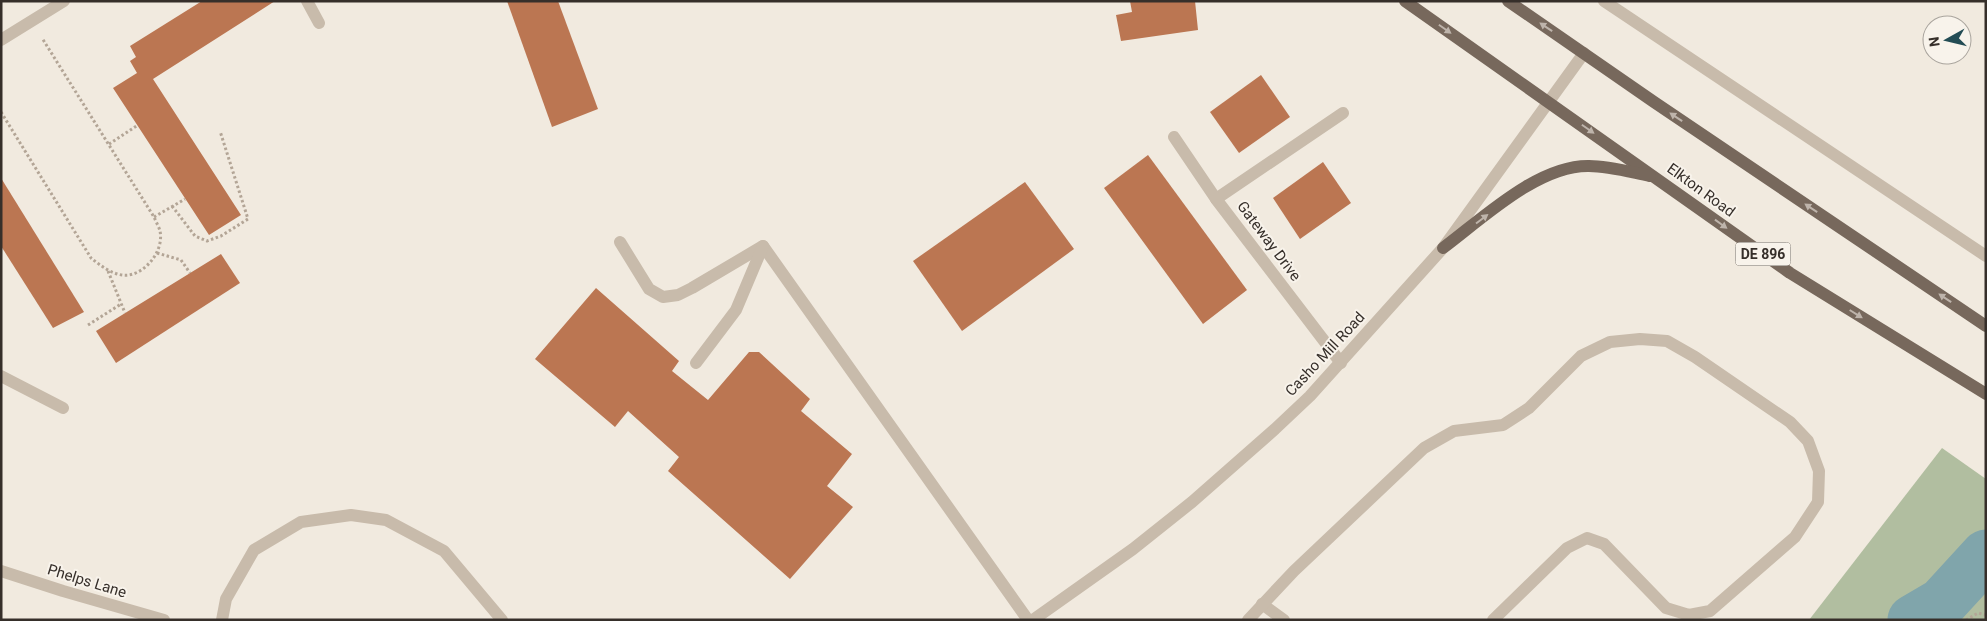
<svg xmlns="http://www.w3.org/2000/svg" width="1987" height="621" viewBox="0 0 1987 621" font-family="Roboto,sans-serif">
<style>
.green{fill:#b1bea0}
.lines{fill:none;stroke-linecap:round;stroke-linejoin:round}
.river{stroke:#80a5ab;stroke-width:51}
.building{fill:#bb7652}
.path{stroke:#b3a596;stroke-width:3;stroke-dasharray:2.5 2.5;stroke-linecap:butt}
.service{stroke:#c8bbab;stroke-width:12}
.minor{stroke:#c8bbab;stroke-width:12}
.tertiary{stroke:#c8bbab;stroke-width:12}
.primary{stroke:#77685c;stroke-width:12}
.oneway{fill:#beb4ab}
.labels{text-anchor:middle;stroke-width:4;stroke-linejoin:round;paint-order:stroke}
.shield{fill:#f8f3eb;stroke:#706a64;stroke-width:1}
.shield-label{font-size:14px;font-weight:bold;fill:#362f2a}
.street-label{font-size:15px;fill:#362f2a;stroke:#f8f3eb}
</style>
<rect width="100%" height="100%" fill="#f1eadf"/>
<!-- green -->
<path class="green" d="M1942,448L1986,479V620H1809Z"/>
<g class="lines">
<!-- river -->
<path class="river" d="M1913,620L1942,603L1986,555"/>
</g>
<!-- building -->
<g class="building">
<path d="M202,1H275L153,79L241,215L209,235L113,88L137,73L130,61L136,57L130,46Z"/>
<path d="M507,1H558L598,109L552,127Z"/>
<path d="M1130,1H1195L1198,30L1121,41L1116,15L1132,12Z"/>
<path d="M1261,75L1290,117L1239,153L1210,112Z"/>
<path d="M1148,155L1247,290L1203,324L1104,188Z"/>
<path d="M1323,162L1351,203L1300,239L1273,198Z"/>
<path d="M1,178L84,312L53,328L1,246Z"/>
<path d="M1025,182L1074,249L962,331L913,261Z"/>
<path d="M221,254L240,283L116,363L96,331Z"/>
<path d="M596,288L679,361L672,371L708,400L749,352H759L810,399L801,411L852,454L827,486L853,507L790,579L668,471L679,457L628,411L615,427L535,359Z"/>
</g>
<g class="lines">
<!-- path -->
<g class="path">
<path d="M1,112L91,258C101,266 115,277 129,275C147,272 164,250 160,231C159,227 156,222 154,217L42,38"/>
<path d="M109,144L138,125"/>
<path d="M172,206L195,236L207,241L221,236L248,219L220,131"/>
<path d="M154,217L185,199"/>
<path d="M157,253L181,260L190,273"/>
<path d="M108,271L125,313"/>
<path d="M88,325L121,304"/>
<path d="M1966,620L1978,613L1986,615"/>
</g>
<!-- service -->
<g class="service">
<path d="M307,1L319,23"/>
<path d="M1216,199L1343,113"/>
<path d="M620,242L649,289L663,297L678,295L692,288L763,246L1028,620"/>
<path d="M696,363L736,310L763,246"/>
<path d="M1,376L63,408"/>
<path d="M1262,604L1284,620"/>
<path d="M1248,620L1294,571L1424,448L1454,431L1503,425L1529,408L1581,356L1610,342L1640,339L1667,341L1695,357L1790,422L1808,441L1819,471L1818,502L1795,537L1710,611L1689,615L1666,608L1604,544L1587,538L1567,548L1493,620"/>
</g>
<!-- minor -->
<g class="minor">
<path d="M1604,1L1986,256"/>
<path d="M1,40L64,1"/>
<path d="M1174,137L1216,199L1341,363"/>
<path d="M1,571L63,591L164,620"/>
<path d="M222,620L226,599L254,550L301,522L351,515L386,520L444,551L502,620"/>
</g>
<!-- tertiary -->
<path class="tertiary" d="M1033,620L1133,549L1192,502L1275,429L1310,396L1443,248L1584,53"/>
<!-- primary -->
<g class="primary">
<path d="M1405,1L1790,273L1986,394"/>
<path d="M1508,1L1654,102L1986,326"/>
<path d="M1443,248C1482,219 1538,165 1589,166C1609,166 1630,172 1650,176"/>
</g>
</g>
<!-- one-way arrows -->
<defs><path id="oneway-solid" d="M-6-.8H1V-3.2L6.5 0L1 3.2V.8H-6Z" transform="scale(1.25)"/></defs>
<g class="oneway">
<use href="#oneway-solid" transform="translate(1546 27) rotate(-146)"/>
<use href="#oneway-solid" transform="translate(1445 29) rotate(35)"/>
<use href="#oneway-solid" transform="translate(1676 117) rotate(-146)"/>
<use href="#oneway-solid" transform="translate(1588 129) rotate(35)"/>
<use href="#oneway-solid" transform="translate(1811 208) rotate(-146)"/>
<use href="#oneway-solid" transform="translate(1482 219) rotate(-37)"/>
<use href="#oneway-solid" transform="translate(1721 224) rotate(36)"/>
<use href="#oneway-solid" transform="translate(1945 298) rotate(-146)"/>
<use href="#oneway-solid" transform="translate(1856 314) rotate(32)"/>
</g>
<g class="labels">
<!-- shield labels -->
<rect class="shield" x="1735.5" y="242.5" width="55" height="23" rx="4"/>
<g class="shield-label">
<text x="1763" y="259">DE 896</text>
</g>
<!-- street labels -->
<g class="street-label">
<text transform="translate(1701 190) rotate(36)" y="5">Elkton Road</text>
<text transform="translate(1269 241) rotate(53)" y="5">Gateway Drive</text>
<text transform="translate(1325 354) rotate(-47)" y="5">Casho Mill Road</text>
<text transform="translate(87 581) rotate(17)" y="5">Phelps Lane</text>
</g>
</g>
<!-- border -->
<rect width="1987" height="621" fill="none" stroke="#362f2a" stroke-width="5"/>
<!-- north arrow -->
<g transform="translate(1947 40) rotate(262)"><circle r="24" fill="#f8f3eb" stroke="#aaa59e"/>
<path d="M0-4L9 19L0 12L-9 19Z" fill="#234c54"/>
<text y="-8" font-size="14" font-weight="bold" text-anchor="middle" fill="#362f2a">N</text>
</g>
</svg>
